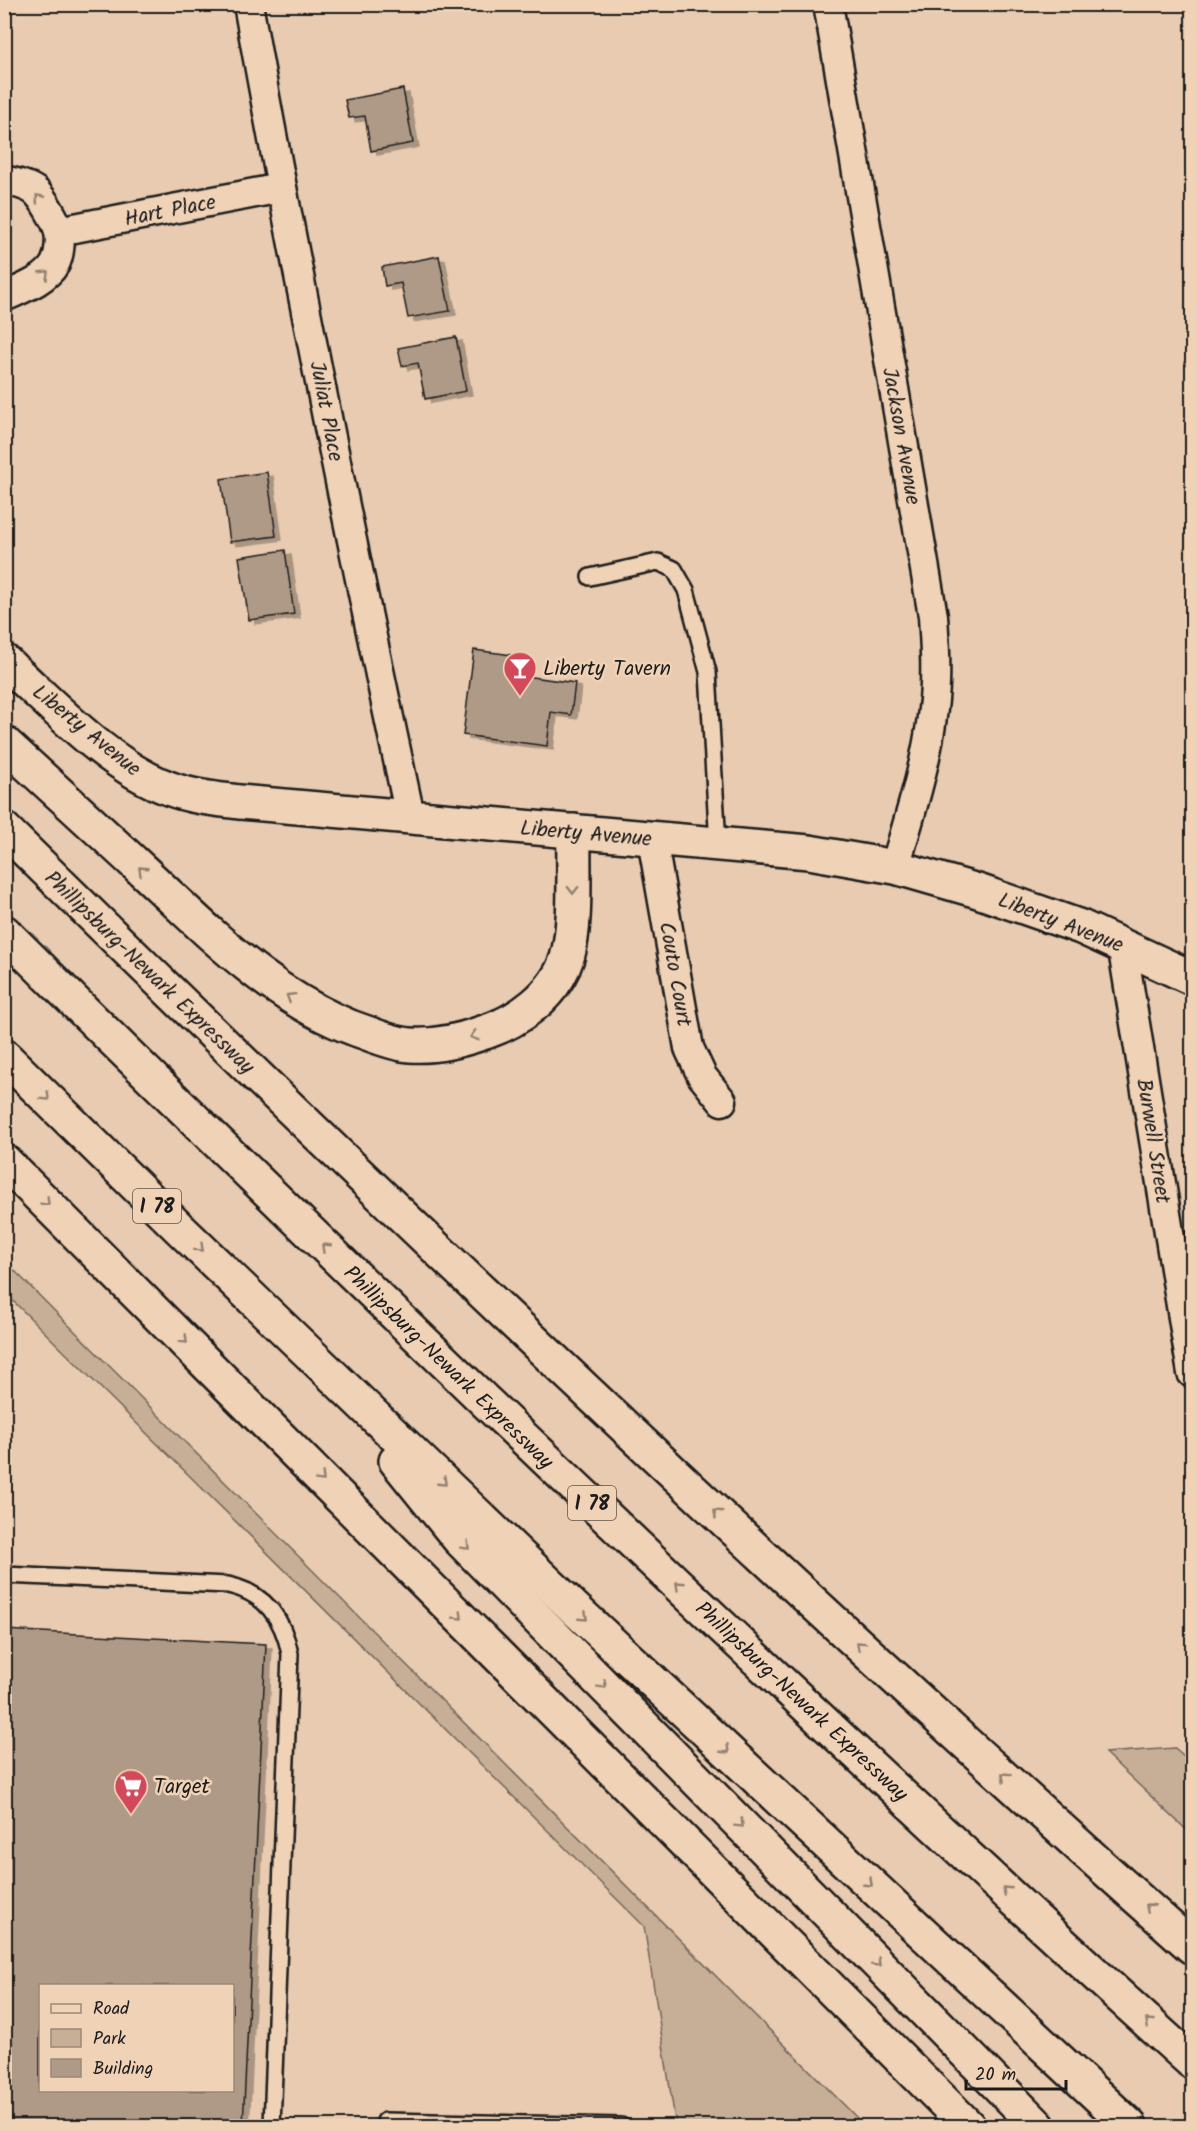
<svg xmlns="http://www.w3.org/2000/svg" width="1197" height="2131" viewBox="0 0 1197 2131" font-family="Kalam,sans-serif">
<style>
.green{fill:#c6ae97;stroke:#71655a;stroke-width:1.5}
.building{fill:#af9a87;stroke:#1c1c1c;stroke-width:1.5;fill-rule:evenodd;filter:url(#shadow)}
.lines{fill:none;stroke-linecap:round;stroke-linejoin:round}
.lane-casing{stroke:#1c1c1c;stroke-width:20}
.street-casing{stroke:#1c1c1c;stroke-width:33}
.secondary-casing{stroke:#1c1c1c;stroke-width:38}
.highway-casing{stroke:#1c1c1c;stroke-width:38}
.lane{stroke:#f0d2b6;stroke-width:15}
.street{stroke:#f0d2b6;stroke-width:28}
.secondary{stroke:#f0d2b6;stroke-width:33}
.highway{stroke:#f0d2b6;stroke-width:33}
.oneway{stroke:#918071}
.labels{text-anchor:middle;stroke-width:5;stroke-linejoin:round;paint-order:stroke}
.shield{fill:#f0d2b6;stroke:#5c534a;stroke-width:1.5}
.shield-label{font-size:20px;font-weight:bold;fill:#1c1c1c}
.street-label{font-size:21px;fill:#1c1c1c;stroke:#f0d2b6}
.poi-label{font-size:21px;fill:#1c1c1c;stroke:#f0d2b6;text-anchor:start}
</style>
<defs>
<filter id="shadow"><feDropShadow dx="6" dy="4" stdDeviation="0" flood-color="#0004"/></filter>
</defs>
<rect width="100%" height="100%" fill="#e8cbb0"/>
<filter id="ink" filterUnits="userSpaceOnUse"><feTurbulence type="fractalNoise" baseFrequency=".0167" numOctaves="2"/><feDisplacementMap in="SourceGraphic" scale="12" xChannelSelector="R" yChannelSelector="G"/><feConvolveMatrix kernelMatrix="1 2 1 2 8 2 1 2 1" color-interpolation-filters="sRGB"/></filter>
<g filter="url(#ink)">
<!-- green -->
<g class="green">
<path d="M5,1261L865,2126H676L644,1926L5,1293Z"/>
<path d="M1175,1748L1192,1763V1835L1105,1753Z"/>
</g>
<!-- building -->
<g class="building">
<path d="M403,89L413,143L371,151L365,116L349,118L345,100Z"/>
<path d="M439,256L450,311L408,318L401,283L385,286L382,267Z"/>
<path d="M456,337L466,391L425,399L418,363L402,366L398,348Z"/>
<path d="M267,472L276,536L230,542L221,479Z"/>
<path d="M285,550L294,614L249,620L239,557Z"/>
<path d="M474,650L527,657L525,676L575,683L571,715L551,712L547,746L463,735Z"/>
<path d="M4,1630L266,1644L243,2126H4ZM40,1986H232V2090H40Z"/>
</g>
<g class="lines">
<defs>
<g id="lane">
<path d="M590,577L658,562L674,569L686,590L708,672L718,845"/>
<path d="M4,1575L228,1585C265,1593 283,1618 290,1654L272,2126"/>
<path d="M385,2126V2121L621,2126"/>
</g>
<g id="street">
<path d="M248,4C297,276 352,546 410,816"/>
<path d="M828,4L933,616C935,647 937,678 933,709C927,763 910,815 895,867"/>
<path d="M4,181C13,181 28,186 35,191C43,198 57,222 59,232C61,241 59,256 55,264C45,281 21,289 4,297"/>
<path d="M59,231L281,188"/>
<path d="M652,839L689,1048L702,1076L722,1101"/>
<path d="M1122,944L1192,1373"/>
</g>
<path id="secondary" d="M4,661C52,704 110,768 171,789C192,797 216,799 239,802L809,852L895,867L978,891L1081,927L1192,978"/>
<g id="highway">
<path d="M4,743C50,785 96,827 141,869C209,932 277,1004 367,1033C380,1038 396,1044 410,1045C435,1047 459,1041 482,1033C518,1022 555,995 567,958C577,924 573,868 574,831"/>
<path d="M4,829C392,1211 786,1585 1192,1947"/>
<path d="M4,932C164,1091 326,1248 488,1404C720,1626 954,1847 1192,2062"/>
<path d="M4,1056L180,1229L574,1608L1130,2126"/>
<path d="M4,1161L968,2126"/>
<path d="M396,1461L459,1539L1038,2126"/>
</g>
</defs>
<!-- lane casing -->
<use href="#lane" class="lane-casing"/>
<!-- street casing -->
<use href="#street" class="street-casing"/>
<!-- secondary casing -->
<use href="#secondary" class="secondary-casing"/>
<!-- highway casing -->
<use href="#highway" class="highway-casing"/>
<!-- lane -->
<use href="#lane" class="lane"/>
<!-- street -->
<use href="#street" class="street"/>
<!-- secondary -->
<use href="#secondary" class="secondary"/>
<!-- highway -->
<use href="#highway" class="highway"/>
</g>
<!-- one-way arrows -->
<defs><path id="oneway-chevron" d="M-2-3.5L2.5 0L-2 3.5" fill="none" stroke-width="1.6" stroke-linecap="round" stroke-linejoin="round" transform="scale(1.5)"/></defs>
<g class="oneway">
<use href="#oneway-chevron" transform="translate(39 198) rotate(-130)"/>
<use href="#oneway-chevron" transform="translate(45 274) rotate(-44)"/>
<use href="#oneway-chevron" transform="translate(142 870) rotate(-137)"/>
<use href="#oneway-chevron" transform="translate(573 890) rotate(91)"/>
<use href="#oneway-chevron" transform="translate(290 997) rotate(-148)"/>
<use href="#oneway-chevron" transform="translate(474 1036) rotate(162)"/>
<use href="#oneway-chevron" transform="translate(46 1097) rotate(45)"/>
<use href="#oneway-chevron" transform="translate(46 1202) rotate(45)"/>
<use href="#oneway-chevron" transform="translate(325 1247) rotate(-136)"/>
<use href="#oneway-chevron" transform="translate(200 1248) rotate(44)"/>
<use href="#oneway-chevron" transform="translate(184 1340) rotate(45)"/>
<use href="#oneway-chevron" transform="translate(321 1478) rotate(45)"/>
<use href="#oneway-chevron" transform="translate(443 1482) rotate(44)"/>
<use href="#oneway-chevron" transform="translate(717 1513) rotate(-137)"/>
<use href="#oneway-chevron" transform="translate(466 1546) rotate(45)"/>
<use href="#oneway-chevron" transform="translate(679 1585) rotate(-137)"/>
<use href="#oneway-chevron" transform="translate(459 1616) rotate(45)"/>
<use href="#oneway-chevron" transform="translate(584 1617) rotate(43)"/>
<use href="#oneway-chevron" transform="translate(860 1645) rotate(-138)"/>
<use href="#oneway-chevron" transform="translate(603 1685) rotate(45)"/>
<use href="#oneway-chevron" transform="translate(726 1750) rotate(43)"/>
<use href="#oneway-chevron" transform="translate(1005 1776) rotate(-138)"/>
<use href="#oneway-chevron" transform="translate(740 1824) rotate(45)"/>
<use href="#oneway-chevron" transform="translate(869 1883) rotate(43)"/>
<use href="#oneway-chevron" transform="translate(1006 1890) rotate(-137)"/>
<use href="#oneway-chevron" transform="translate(1149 1907) rotate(-138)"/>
<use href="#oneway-chevron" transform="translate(877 1963) rotate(45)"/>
<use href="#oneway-chevron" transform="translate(1149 2022) rotate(-138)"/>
</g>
</g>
<!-- icons -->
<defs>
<symbol id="bar-pin" viewBox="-11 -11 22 30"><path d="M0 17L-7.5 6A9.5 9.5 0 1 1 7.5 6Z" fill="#d1495b" stroke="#f0d2b6"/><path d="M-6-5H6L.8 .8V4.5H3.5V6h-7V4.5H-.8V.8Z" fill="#fff"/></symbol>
<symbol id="supermarket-pin" viewBox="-11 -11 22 30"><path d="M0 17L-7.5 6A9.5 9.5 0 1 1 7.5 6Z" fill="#d1495b" stroke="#f0d2b6"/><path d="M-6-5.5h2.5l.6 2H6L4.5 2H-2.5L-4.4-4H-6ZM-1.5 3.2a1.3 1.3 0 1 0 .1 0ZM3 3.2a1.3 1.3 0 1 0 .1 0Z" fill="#fff"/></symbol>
</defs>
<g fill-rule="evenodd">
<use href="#bar-pin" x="501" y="649" width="38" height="52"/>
<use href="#supermarket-pin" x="112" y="1767" width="38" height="52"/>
</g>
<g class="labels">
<!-- shield labels -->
<g class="shield">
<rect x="133" y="1189" width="48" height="34" rx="4.5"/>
<rect x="568" y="1486" width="48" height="34" rx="4.5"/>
</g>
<g class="shield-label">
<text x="157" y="1213">I 78</text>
<text x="592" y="1510">I 78</text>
</g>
<!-- street labels -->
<g class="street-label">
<text transform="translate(170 210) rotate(-11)" y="7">Hart Place</text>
<text transform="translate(327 411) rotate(79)" y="7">Juliat Place</text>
<text transform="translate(902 436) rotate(80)" y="7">Jackson Avenue</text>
<text transform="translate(87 730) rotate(39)" y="7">Liberty Avenue</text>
<text transform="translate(586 833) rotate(5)" y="7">Liberty Avenue</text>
<text transform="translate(1061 922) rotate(21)" y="7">Liberty Avenue</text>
<text transform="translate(150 972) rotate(44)" y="7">Phillipsburg-Newark Expressway</text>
<text transform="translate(676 974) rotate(80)" y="7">Couto Court</text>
<text transform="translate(1154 1141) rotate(81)" y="7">Burwell Street</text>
<text transform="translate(449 1367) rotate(44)" y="7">Phillipsburg-Newark Expressway</text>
<text transform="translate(802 1701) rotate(43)" y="7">Phillipsburg-Newark Expressway</text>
</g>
<!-- poi labels -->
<g class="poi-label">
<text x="543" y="675">Liberty Tavern</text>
<text x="154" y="1793">Target</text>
</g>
</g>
<!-- margin -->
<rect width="1197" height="2131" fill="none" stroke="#f0d2b6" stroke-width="24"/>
<rect x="12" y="12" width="1173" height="2107" fill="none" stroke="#1c1c1c" stroke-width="2" filter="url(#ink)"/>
<!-- legend -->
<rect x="39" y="1984" width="195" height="108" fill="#f0d2b6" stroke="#9b8978" stroke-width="1.5"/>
<rect x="51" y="2004" width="30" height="9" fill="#f0d2b6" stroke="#9b8978" stroke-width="1.5"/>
<text x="93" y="2014" font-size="18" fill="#1c1c1c">Road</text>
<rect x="51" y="2029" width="30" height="18" fill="#c6ae97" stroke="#9b8978" stroke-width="1.5"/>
<text x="93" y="2044" font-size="18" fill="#1c1c1c">Park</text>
<rect x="51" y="2059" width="30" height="18" fill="#af9a87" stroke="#9b8978" stroke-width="1.5"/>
<text x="93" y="2074" font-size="18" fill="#1c1c1c">Building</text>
<!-- scale -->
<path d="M966 2080v9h100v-9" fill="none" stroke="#1c1c1c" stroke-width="3"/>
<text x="975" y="2080" font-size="18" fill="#1c1c1c" stroke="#f0d2b6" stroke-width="4.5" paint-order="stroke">20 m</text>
</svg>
